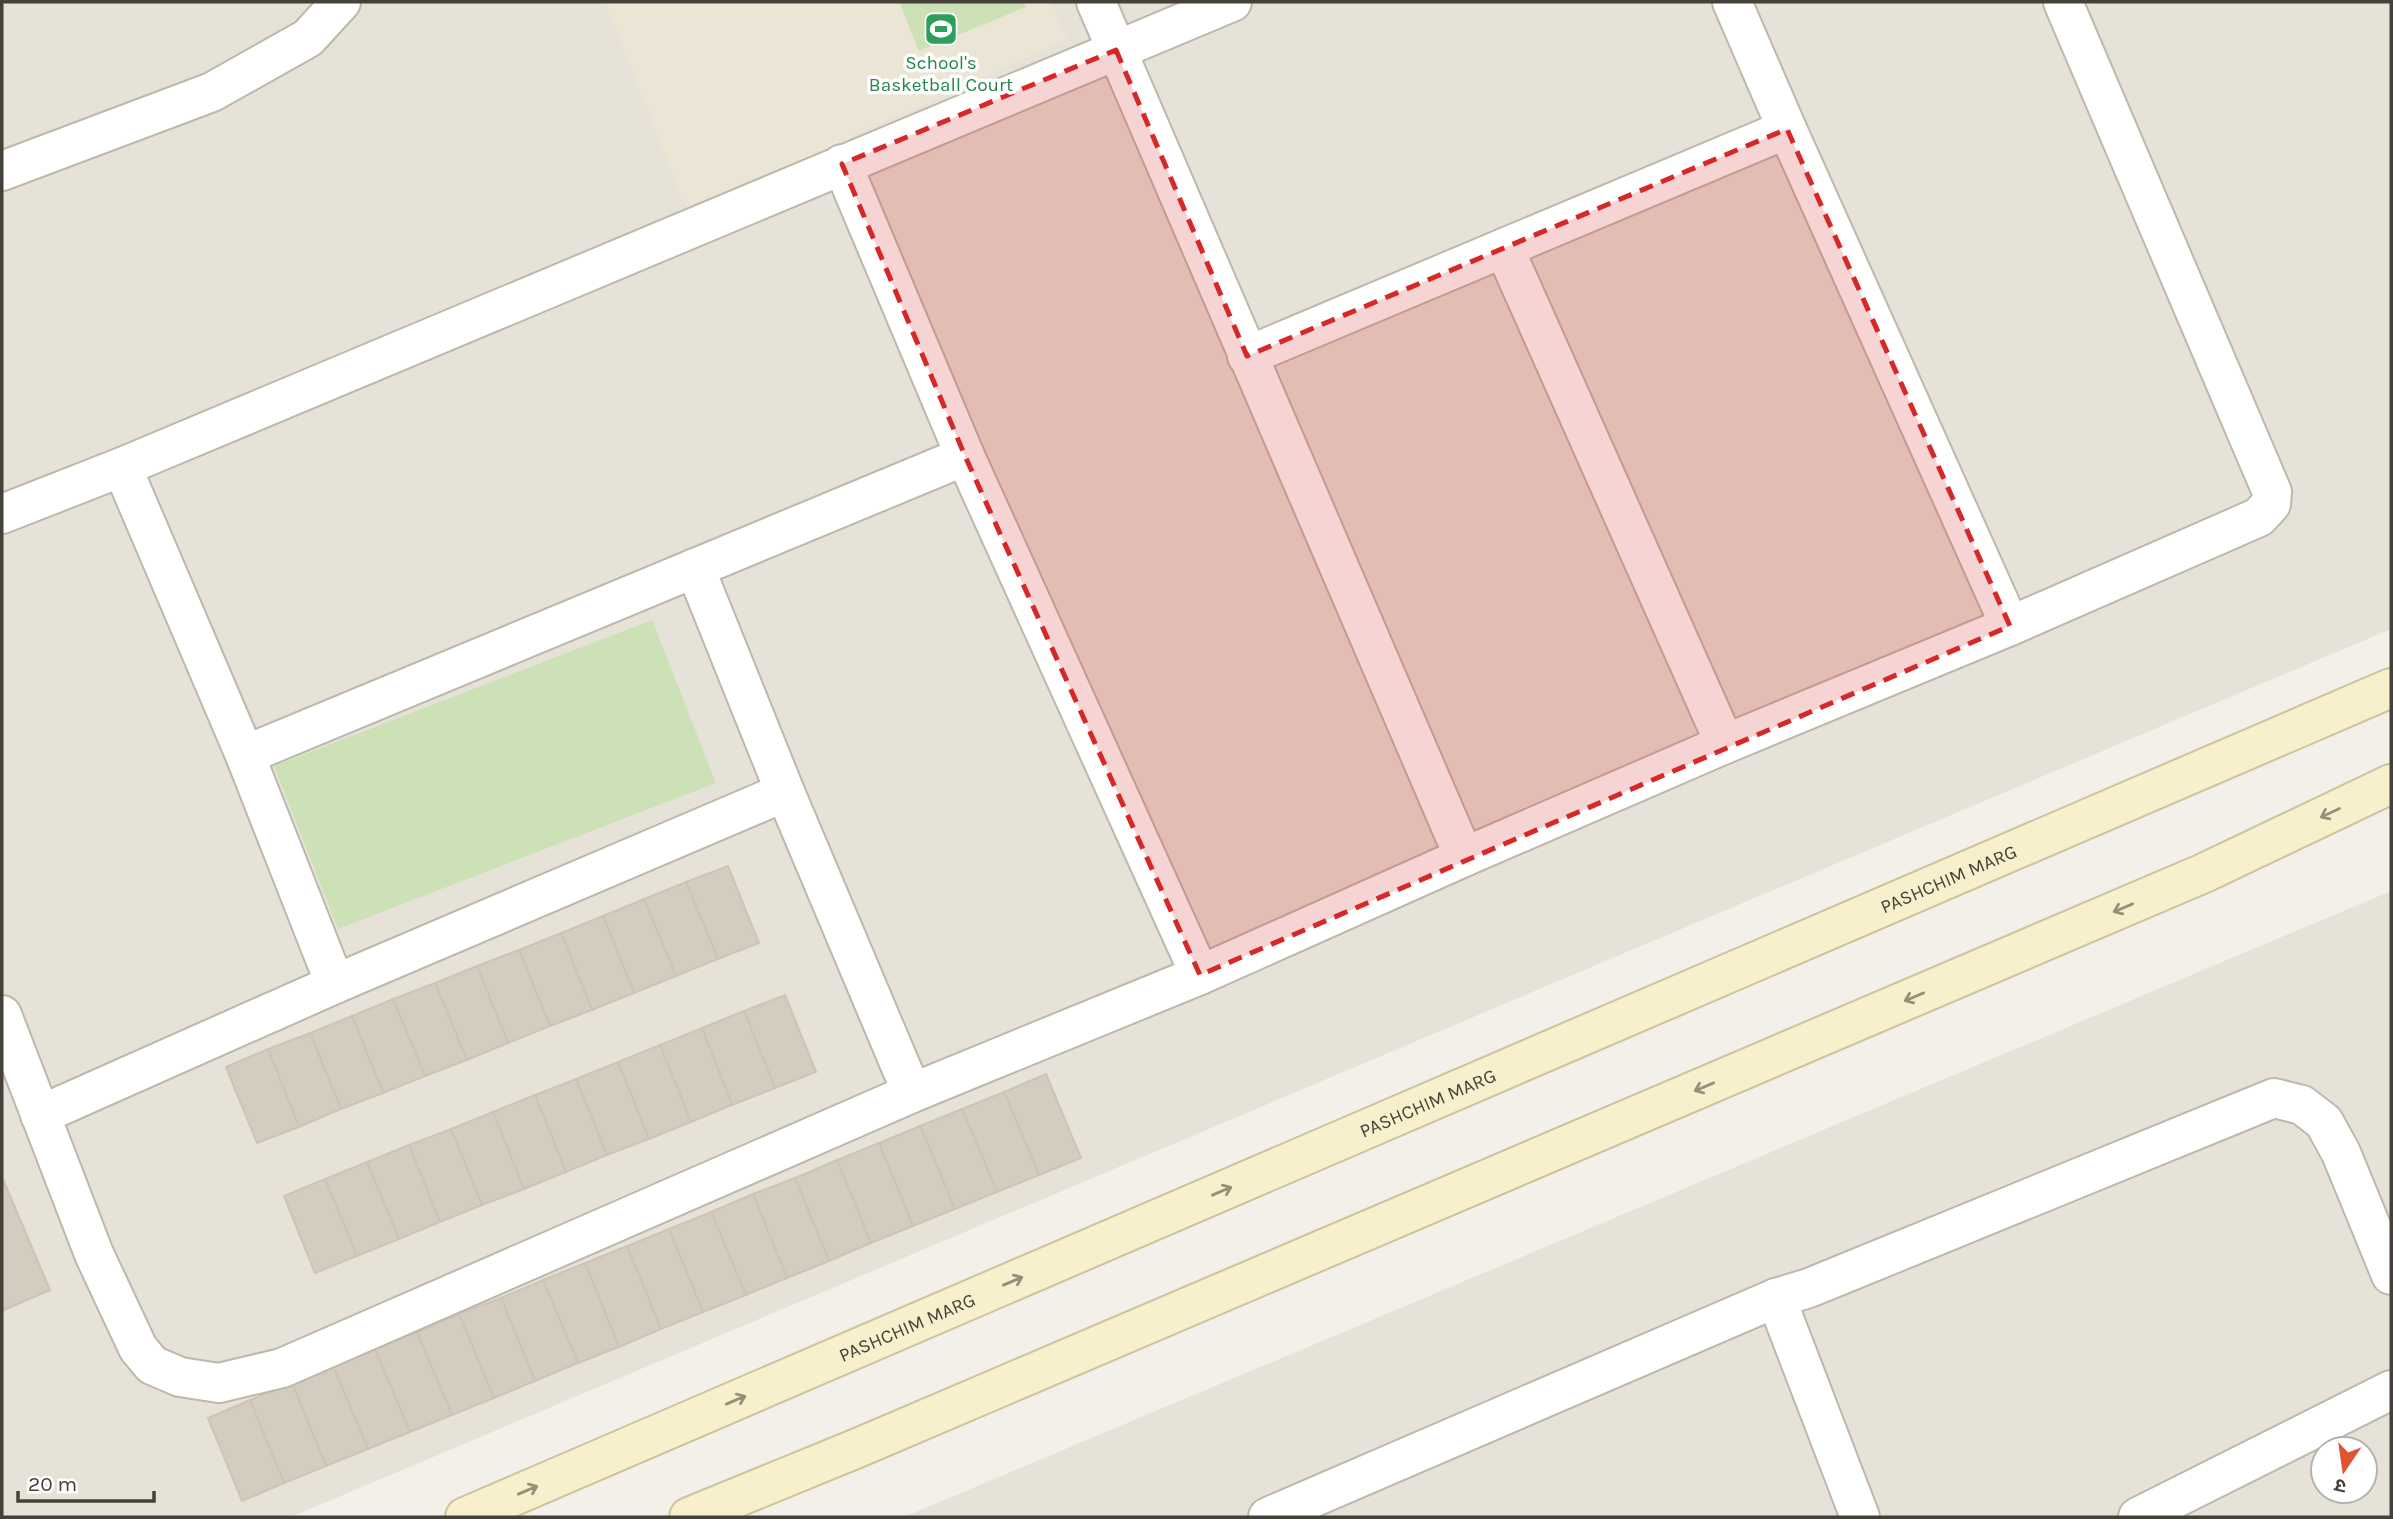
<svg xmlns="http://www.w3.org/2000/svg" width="2393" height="1519" viewBox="0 0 2393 1519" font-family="Karla,'Noto Sans Devanagari',sans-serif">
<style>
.residential{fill:#e6e2d7;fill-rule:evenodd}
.education{fill:#eae5d4}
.green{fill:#cce2b6}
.building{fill:#d3ccbf;stroke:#cdc4b3;stroke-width:2}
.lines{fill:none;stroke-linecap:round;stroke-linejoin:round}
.minor-casing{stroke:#bdb8ac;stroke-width:42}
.secondary-casing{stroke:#cdc39d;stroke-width:42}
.minor{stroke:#fff;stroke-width:38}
.secondary{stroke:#f8f0cd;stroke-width:38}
.oneway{stroke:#96907b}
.marked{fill:#d62828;fill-opacity:0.2;stroke:#d62828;stroke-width:5;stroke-dasharray:14 9;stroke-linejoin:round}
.labels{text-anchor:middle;stroke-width:7;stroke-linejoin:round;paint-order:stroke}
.leisure-label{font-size:19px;fill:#27864d;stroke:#fff}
.street-label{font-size:19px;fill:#454138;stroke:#fff}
</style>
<rect width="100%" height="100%" fill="#f2f0e9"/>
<!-- residential -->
<g class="residential">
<path d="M2,2H2391V629L291,1517H2Z"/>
<path d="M2391,891V1517H904ZM2323,1449H2365V1491H2323Z"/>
</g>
<!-- education -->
<path class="education" d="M605,2H1050L1068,39L687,211Z"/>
<!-- green -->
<g class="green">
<path d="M899,2H1024L1026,7L919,51Z"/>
<path d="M652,620L716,783L338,929L274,766Z"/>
</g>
<!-- building -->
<g class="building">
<path d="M728,866L759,943L718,959L686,882Z"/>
<path d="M686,882L718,959L676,976L644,899Z"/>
<path d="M644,899L676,976L634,993L603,916Z"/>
<path d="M603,916L634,993L592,1010L561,933Z"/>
<path d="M561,933L592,1010L550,1026L519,950Z"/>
<path d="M519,950L550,1026L508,1043L477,966Z"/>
<path d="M477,966L508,1043L467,1060L435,983Z"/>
<path d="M435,983L467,1060L425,1076L393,999Z"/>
<path d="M785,995L816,1072L775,1088L744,1011Z"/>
<path d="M393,999L425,1076L383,1093L352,1016Z"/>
<path d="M744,1011L775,1088L732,1105L702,1028Z"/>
<path d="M352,1016L383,1093L341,1109L310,1033Z"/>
<path d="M702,1028L732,1105L691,1122L660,1045Z"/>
<path d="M310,1033L341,1109L299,1127L268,1049Z"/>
<path d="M660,1045L691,1122L649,1139L618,1062Z"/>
<path d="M268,1049L299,1127L257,1143L226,1067Z"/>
<path d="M618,1062L649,1139L607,1155L576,1079Z"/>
<path d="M1046,1074L1081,1158L1039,1175L1004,1092Z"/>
<path d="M576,1079L607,1155L566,1172L535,1095Z"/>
<path d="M1004,1092L1039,1175L997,1192L962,1109Z"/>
<path d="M535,1095L566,1172L524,1189L493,1112Z"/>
<path d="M962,1109L997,1192L955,1209L920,1126Z"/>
<path d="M493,1112L524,1189L482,1205L451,1129Z"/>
<path d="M920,1126L955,1209L913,1226L879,1143Z"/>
<path d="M451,1129L482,1205L440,1222L409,1145Z"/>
<path d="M879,1143L913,1226L871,1243L837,1160Z"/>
<path d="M409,1145L440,1222L399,1239L367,1162Z"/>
<path d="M837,1160L871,1243L829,1261L795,1178Z"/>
<path d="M367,1162L399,1239L357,1256L325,1179Z"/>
<path d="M2,1177L50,1290L2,1311Z"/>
<path d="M795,1178L829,1261L787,1278L753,1194Z"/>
<path d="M325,1179L357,1256L315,1273L284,1196Z"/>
<path d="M753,1194L787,1278L746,1295L711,1212Z"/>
<path d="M711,1212L746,1295L703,1312L669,1229Z"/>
<path d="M669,1229L703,1312L661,1329L627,1246Z"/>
<path d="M627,1246L661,1329L619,1347L585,1263Z"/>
<path d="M585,1263L619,1347L578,1363L543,1280Z"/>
<path d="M543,1280L578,1363L535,1381L501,1298Z"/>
<path d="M501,1298L535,1381L494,1398L459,1314Z"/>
<path d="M459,1314L494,1398L452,1415L417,1332Z"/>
<path d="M417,1332L452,1415L410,1432L375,1349Z"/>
<path d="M375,1349L410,1432L368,1449L333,1366Z"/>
<path d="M333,1366L368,1449L326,1466L292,1383Z"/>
<path d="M292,1383L326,1466L284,1483L250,1400Z"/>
<path d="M250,1400L284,1483L242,1501L208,1418Z"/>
</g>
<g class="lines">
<defs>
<g id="minor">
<path d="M1096,2L1464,857"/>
<path d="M1732,2L1787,129L2010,626"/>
<path d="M842,164L965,456L1200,975"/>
<path d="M2,171L212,92L308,38L341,2"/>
<path d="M1504,248L1725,744"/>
<path d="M1247,356L1787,129"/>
<path d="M122,467L245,755L335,984"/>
<path d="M2,514L122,467L1232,2"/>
<path d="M695,568L785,792L912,1093"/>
<path d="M245,755L965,456"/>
<path d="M2,1015L94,1254L138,1348L152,1365L180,1377L219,1383L282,1368L912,1093L1200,975L1464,857L1725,744L2010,626L2259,517L2271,504L2272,492L2063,2"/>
<path d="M40,1115L335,984L785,792"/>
<path d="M1776,1298L1860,1517"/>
<path d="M1268,1517L1776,1298L1809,1288L2274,1098L2302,1105L2324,1122L2341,1153L2391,1275"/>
<path d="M2138,1517L2391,1390"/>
</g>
<g id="secondary">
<path id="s1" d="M465,1517L2391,688"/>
<path d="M689,1517L860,1447L2204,873L2391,784"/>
</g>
</defs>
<!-- minor casing -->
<use href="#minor" class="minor-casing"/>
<!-- secondary casing -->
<use href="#secondary" class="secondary-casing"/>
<!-- minor -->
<use href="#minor" class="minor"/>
<!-- secondary -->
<use href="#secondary" class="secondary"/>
</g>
<!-- one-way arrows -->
<defs><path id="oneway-shaft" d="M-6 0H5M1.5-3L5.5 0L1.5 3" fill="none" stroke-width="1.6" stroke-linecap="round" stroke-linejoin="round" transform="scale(1.75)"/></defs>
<g class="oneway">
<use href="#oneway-shaft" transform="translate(2330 813) rotate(155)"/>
<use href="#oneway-shaft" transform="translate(2123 908) rotate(157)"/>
<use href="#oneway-shaft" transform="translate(1914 997) rotate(157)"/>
<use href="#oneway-shaft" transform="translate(1704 1087) rotate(157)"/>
<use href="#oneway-shaft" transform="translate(1222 1191) rotate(-23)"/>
<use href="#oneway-shaft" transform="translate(1013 1281) rotate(-23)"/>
<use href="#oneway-shaft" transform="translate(736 1400) rotate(-23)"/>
<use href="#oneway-shaft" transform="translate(528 1490) rotate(-23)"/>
</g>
<!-- marked area -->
<path class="marked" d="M1116,50L1247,356L1787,129L2010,626L1200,975L965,456L842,164Z"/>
<!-- icons -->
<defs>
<symbol id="stadium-square" viewBox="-11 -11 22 22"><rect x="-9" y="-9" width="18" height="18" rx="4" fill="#2e9e5b" stroke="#fff"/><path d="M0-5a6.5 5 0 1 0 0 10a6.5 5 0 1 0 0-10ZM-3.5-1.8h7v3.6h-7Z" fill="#fff"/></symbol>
</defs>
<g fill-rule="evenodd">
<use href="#stadium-square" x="922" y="10" width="38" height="38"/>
</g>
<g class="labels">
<!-- leisure labels -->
<g class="leisure-label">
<text x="941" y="69">School's<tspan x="941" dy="22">Basketball Court</tspan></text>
</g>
<!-- street labels -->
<g class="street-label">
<text dy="7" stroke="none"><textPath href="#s1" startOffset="1615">PASHCHIM MARG</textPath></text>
<text dy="7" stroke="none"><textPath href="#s1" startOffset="1048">PASHCHIM MARG</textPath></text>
<text dy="7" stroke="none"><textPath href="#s1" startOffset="481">PASHCHIM MARG</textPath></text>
</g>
</g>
<!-- border -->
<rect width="2393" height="1519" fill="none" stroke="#454138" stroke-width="7"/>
<!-- north arrow -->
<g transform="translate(2344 1470) rotate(193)"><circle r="33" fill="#ffffff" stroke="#b5b3af" stroke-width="2"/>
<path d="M0-5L12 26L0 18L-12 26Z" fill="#e15331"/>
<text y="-10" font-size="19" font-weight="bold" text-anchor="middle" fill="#454138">उ</text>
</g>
<!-- scale -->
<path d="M18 1491v10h136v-10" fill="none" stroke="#454138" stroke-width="3.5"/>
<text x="28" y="1491" font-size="21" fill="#454138" stroke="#ffffff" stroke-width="5" paint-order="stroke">20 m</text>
</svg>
